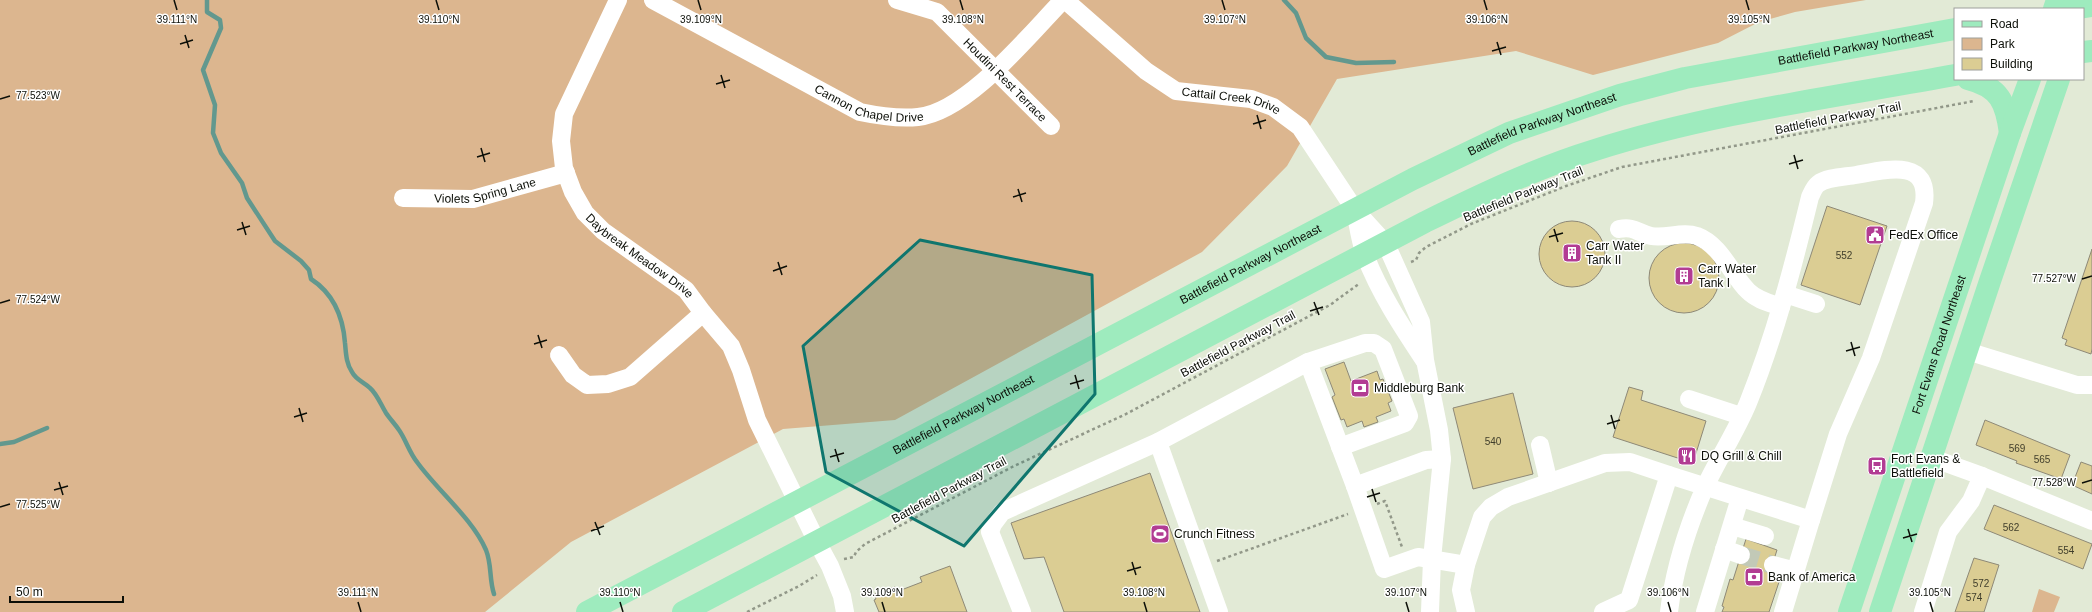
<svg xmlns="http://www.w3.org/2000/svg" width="2092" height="612" viewBox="0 0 2092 612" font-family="Arial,sans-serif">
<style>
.green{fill:#dcb68f}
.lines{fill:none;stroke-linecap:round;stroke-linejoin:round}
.stream{stroke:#62988e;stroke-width:4.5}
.building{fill:#dbcd93;stroke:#8e8977}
.minor-tunnel{stroke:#c2c9b7;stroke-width:18;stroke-dasharray:18 9;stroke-linecap:butt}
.path{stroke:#929889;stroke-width:2.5;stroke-dasharray:3 3;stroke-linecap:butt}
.minor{stroke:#fff;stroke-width:18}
.major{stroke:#9eebbe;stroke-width:22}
.marked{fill:#0f766e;fill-opacity:0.2;stroke:#0f766e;stroke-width:3;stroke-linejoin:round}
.ticks{fill:none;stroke:#0c0f08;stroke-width:1.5}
.labels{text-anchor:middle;stroke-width:3;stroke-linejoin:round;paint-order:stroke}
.number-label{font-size:10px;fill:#403e2b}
.street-label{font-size:12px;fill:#0c0f08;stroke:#fff}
.poi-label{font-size:12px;fill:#0c0f08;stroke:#fff;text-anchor:start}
.ticks-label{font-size:10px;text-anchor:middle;fill:#0c0f08;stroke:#fff;stroke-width:3;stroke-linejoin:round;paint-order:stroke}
</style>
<rect width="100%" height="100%" fill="#e2ead6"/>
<!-- green -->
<g class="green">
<path d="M0,0H1866L1795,12L1759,22L1718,43L1593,75L1516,51L1337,79L1287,166L1202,252L895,420L783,429L571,542L485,612H0Z"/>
<path d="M2039,589L2060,597L2054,612H2032Z"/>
</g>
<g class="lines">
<!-- stream -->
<g class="stream">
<path d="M207,0V12L220,20L221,28L203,70L215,105L213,133L221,153L242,183L247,198L275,241L301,261L309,270L311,279C334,294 343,316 345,343C346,353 346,363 352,372C356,380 364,382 370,388C377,394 381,405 386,413C390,419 395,424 399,430C406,440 409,452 417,462C437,490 472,518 486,550C492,565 489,579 494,594"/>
<path d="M1284,0L1296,13L1306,38L1326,57L1356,63L1394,62"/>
<path d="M0,444L14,442L47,428"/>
</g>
</g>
<!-- building -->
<g class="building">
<path d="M1827,206L1887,226L1860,305L1801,285Z"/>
<circle cx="1572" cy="254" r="33"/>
<circle cx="1684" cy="278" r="35"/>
<path d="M2092,249V349L2091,354L2065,345L2067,340L2062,338Z"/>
<path d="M1344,362L1351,381L1377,371L1380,380L1383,379L1392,401L1388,403L1391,411L1376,417L1378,422L1364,427L1362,421L1347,427L1344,419L1341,420L1332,397L1335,395L1325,369Z"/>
<path d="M1629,387L1643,391L1641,400L1706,421L1693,463L1613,437Z"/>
<path d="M1513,393L1533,474L1473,489L1453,408Z"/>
<path d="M1985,420L2070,455L2061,479L2016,463L2017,461L1976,445Z"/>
<path d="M2081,462L2092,466V494L2072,485Z"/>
<path d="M1150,473L1200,612H1064L1044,557L1024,559L1011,523Z"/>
<path d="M1994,505L2092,544L2083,569L1984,529Z"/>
<path d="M1746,539L1777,550L1769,575L1780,579L1769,612H1722L1724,607L1722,606L1730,579L1733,580Z"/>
<path d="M1974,558L1999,565L1984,612H1955Z"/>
<path d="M950,566L967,612H879L874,600L876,599L874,594L895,587L896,592L922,582L920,577Z"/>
</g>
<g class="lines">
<!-- minor-tunnel -->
<path class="minor-tunnel" d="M1741,555L1773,565"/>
<!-- path -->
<g class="path">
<path d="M1411,262L1416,260L1419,253L1426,247L1471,224L1566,186L1622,167L1974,101"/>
<path d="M1377,504L1385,501L1402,547"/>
<path d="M844,559L854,557L856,552L865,544L1014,466L1126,414L1330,305L1360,283"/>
<path d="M1217,561L1348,514"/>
<path d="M747,612L799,586L817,575"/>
</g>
<!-- minor -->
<g class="minor">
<path id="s1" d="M618,0L564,114L561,141L564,168L573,192L585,213L603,231L686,290L703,313L731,346L741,370L757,420L817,542L830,566L842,596L845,612"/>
<path id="s2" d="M653,0L860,112C879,116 898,119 918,117C967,112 1029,35 1063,0"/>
<path id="s3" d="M897,0L937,12L1051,126"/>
<path id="s4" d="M1065,0L1146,71L1176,91L1251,99L1273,107L1300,127L1355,210L1386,244L1421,322L1425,360L1439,430L1442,459L1432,559L1430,612"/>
<path id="s5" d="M403,198L473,199L566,173"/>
<path d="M1355,210C1358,225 1360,241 1365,255C1379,292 1402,327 1424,360"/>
<path d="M1619,229C1635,226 1637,233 1651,236C1666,239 1682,231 1697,236C1721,245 1731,274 1748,291C1757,300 1770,303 1781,307"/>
<path d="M1785,294L1816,304"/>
<path d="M1967,351L2077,385H2092"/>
<path d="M559,355L573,375L587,385L608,384L630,377L703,313"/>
<path d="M1308,362L1365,343H1374L1383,349L1409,416L1405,423L1340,447"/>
<path d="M1689,399L1741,416"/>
<path d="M1158,442L1219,612"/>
<path d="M1540,445L1549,483"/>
<path d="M1932,458L1982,476L2092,521"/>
<path d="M1669,475L1811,520L1838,434L1871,358L1924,203C1930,157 1884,170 1856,175C1845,177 1827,177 1818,184C1814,187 1812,193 1810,197C1793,267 1775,336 1748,403C1736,432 1718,459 1705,487C1688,526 1674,570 1669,612"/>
<path d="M1355,486L1384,569L1418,557L1466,565"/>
<path d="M1732,526L1765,536"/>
<path d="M1724,549L1741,555"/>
<path d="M1773,565L1796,571"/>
<path d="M1022,612L990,532L993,524L1002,512L1158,442L1308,362L1355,486L1426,460L1442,459"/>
<path d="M1466,612L1461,590L1466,565L1482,517L1491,507L1508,497L1605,463L1630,462L1669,475L1629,600L1603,612"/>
<path d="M1705,612L1740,498"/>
<path d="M1783,612L1811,520"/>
<path d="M1923,612L1948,532L1971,501L1982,476"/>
</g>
<!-- major -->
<g class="major">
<path d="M2054,9L2057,0"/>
<path d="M2071,9L2092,6"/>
<path d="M2083,52L2092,51"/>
<path d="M1968,79C2000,87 2006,103 2010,133"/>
<path id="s6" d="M587,612L1413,179L1509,133L1620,95L1685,78L1955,29"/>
<path d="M683,612L1425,222C1480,195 1536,168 1595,150C1711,113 1835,97 1955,75"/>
<path id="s7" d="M1849,612L2010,133L2030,79"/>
<path d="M1880,612L1990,281L2059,79"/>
</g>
</g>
<!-- marked area -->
<path class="marked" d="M920,240L1092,275L1095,394L964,546L826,472L803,346Z"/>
<!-- ticks -->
<path class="ticks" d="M174,0L177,10M436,0L439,10M698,0L701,10M960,0L963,10M1222,0L1225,10M1484,0L1487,10M1746,0L1749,10M185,35L189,48M1497,42L1501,55M180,44L193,40M1492,51L1506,47M721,75L725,88M716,84L730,80M0,99L10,96M1257,115L1261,129M1253,124L1266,120M481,148L485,162M1794,155L1798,169M477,157L490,153M1789,164L1803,160M1018,189L1022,202M1013,197L1026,193M242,222L246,235M1554,229L1558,242M237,230L250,226M1549,237L1563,233M778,262L782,275M773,271L787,266M2082,279L2092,276M1314,302L1319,315M0,303L10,300M1310,311L1323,307M538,335L542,348M1851,342L1855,356M534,344L547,340M1846,351L1860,347M1075,375L1079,389M1070,384L1084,380M299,408L303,422M1611,415L1615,429M294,417L307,413M1607,424L1620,420M835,449L839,462M830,457L844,453M59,482L63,495M2082,483L2092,480M1372,489L1376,502M54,490L68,486M1367,497L1380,493M0,507L10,504M595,522L600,535M1908,529L1912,542M591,531L604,526M1903,538L1917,534M1132,562L1136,575M1127,571L1141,567M358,602L361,612M620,602L623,612M882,602L885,612M1144,602L1147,612M1406,602L1409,612M1668,602L1671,612M1930,602L1933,612"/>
<!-- icons -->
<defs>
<symbol id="civic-square" viewBox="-11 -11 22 22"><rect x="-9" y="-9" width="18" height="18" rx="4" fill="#b23c93" stroke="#fff"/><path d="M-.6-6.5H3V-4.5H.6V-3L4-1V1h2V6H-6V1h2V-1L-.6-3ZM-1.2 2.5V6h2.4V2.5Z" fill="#fff"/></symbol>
<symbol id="building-square" viewBox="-11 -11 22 22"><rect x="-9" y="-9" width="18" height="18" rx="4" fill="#b23c93" stroke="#fff"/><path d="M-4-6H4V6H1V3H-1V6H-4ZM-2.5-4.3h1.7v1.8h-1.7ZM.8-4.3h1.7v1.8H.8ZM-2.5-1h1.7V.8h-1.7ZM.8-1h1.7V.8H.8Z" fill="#fff"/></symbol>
<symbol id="bank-square" viewBox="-11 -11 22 22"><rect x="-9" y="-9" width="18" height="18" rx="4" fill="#b23c93" stroke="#fff"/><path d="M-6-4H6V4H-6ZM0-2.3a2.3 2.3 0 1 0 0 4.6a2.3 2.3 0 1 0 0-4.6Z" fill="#fff"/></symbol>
<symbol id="restaurant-square" viewBox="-11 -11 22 22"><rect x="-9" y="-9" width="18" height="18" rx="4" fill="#b23c93" stroke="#fff"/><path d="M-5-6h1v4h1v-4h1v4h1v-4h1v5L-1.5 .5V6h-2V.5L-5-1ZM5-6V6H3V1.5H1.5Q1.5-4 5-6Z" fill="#fff"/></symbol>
<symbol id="bus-square" viewBox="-11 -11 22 22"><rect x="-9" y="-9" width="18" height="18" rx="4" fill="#b23c93" stroke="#fff"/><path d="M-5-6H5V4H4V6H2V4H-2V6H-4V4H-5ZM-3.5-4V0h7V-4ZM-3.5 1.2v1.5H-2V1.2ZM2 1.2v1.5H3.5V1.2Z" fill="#fff"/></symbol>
<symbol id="stadium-square" viewBox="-11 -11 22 22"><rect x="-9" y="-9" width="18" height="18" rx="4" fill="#b23c93" stroke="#fff"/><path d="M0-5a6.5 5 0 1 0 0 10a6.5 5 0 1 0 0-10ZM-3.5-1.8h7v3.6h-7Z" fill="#fff"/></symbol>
</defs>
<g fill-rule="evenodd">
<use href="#civic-square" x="1864" y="224" width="22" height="22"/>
<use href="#building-square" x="1561" y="242" width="22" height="22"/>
<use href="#building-square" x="1673" y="265" width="22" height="22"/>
<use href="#bank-square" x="1349" y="377" width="22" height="22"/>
<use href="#restaurant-square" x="1676" y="445" width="22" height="22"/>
<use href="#bus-square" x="1866" y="455" width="22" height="22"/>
<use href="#stadium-square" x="1149" y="523" width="22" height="22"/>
<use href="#bank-square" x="1743" y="566" width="22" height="22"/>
</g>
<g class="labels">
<!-- number labels -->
<g class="number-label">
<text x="1844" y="259">552</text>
<text x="1493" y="445">540</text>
<text x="2017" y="452">569</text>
<text x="2042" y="463">565</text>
<text x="2011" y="531">562</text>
<text x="2066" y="554">554</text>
<text x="1981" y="587">572</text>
<text x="1974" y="601">574</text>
</g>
<!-- street labels -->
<g class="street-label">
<text dy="4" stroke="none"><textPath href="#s6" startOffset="1397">Battlefield Parkway Northeast</textPath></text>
<text dy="4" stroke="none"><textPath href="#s3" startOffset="138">Houdini Rest Terrace</textPath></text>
<text dy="4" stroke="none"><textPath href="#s2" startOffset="242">Cannon Chapel Drive</textPath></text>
<text dy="4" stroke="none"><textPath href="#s4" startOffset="200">Cattail Creek Drive</textPath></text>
<text transform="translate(1838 118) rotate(-11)" y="4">Battlefield Parkway Trail</text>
<text dy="4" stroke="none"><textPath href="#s6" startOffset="1073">Battlefield Parkway Northeast</textPath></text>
<text dy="4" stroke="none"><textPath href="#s5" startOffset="83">Violets Spring Lane</textPath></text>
<text transform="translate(1523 194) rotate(-22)" y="4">Battlefield Parkway Trail</text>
<text dy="4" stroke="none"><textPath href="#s1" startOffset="300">Daybreak Meadow Drive</textPath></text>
<text dy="4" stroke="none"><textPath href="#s6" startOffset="749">Battlefield Parkway Northeast</textPath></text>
<text transform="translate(1238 344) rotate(-28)" y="4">Battlefield Parkway Trail</text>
<text dy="4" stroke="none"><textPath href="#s7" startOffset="282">Fort Evans Road Northeast</textPath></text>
<text dy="4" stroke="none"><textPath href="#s6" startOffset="425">Battlefield Parkway Northeast</textPath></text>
<text transform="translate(949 490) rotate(-28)" y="4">Battlefield Parkway Trail</text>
</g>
<!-- poi labels -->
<g class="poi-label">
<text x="1889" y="239">FedEx Office</text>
<text x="1586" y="250">Carr Water<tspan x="1586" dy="14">Tank II</tspan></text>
<text x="1698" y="273">Carr Water<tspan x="1698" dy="14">Tank I</tspan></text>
<text x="1374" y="392">Middleburg Bank</text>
<text x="1701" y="460">DQ Grill &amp; Chill</text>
<text x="1891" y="463">Fort Evans &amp;<tspan x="1891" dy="14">Battlefield</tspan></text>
<text x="1174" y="538">Crunch Fitness</text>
<text x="1768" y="581">Bank of America</text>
</g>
</g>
<g class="ticks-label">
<text x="177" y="23">39.111°N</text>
<text x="439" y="23">39.110°N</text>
<text x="701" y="23">39.109°N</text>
<text x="963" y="23">39.108°N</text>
<text x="1225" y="23">39.107°N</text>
<text x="1487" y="23">39.106°N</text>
<text x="1749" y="23">39.105°N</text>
<text x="38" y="99">77.523°W</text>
<text x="2054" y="282">77.527°W</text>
<text x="38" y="303">77.524°W</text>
<text x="2054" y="486">77.528°W</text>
<text x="38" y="508">77.525°W</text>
<text x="358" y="596">39.111°N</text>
<text x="620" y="596">39.110°N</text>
<text x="882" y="596">39.109°N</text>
<text x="1144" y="596">39.108°N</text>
<text x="1406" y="596">39.107°N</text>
<text x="1668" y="596">39.106°N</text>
<text x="1930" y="596">39.105°N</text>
</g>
<!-- legend -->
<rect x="1954" y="8" width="130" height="72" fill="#ffffff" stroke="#9e9f9c"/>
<rect x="1962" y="21" width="20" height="6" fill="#9eebbe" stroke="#9e9f9c"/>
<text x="1990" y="28" font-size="12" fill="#0c0f08">Road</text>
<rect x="1962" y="38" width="20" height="12" fill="#dcb68f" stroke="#9e9f9c"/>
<text x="1990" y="48" font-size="12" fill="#0c0f08">Park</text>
<rect x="1962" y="58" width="20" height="12" fill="#dbcd93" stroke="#9e9f9c"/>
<text x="1990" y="68" font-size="12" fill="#0c0f08">Building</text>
<!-- scale -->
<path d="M10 596v6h113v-6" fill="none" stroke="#0c0f08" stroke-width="2"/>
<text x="16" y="596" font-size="12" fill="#0c0f08" stroke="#ffffff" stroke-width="3" paint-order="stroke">50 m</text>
</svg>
